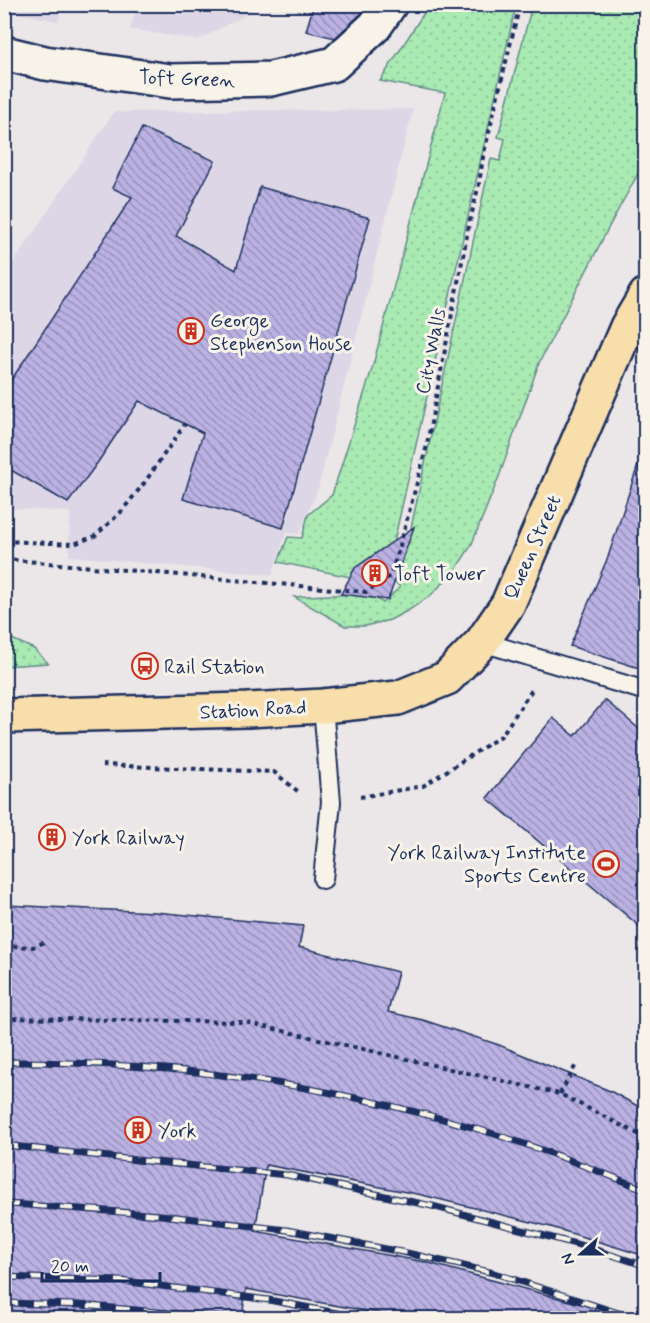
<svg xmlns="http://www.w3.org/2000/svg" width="650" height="1323" viewBox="0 0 650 1323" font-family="Mynerve,sans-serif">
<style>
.built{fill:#ddd6e6}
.grass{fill:url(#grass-dots);stroke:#628c88;stroke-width:1.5}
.building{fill:url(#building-back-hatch);stroke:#1b2f5e;stroke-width:1.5}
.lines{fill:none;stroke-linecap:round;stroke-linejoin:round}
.lane-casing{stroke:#1b2f5e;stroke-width:22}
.street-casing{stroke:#1b2f5e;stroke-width:38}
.primary-casing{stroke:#1b2f5e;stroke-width:38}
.path{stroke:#1b2f5e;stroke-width:4;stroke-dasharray:4.5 4.5;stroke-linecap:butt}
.lane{stroke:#f7f3e8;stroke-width:18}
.street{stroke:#f7f3e8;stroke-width:33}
.primary{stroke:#f8deab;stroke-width:33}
.rail-casing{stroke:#1b2f5e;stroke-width:7}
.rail{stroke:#f7f3e8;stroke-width:4.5;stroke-dasharray:14;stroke-linecap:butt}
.labels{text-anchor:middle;stroke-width:6;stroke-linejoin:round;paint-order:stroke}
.street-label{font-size:20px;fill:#1b2f5e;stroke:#f7f3e8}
.poi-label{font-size:20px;fill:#1b2f5e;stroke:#f7f3e8;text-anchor:start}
</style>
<defs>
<pattern id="grass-dots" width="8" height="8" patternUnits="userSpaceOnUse" patternTransform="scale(1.5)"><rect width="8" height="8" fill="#a9e9b2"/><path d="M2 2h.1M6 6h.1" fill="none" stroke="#91c89c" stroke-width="1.8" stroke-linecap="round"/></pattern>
<pattern id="building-back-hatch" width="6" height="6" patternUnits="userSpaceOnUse" patternTransform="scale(1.5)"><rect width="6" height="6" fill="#bbb2e3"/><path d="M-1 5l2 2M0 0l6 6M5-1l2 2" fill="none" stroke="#9791bb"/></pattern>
</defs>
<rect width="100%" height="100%" fill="#ebe6e7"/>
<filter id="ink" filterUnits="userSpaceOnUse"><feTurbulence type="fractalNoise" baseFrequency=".0167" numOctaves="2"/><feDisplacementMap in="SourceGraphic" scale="12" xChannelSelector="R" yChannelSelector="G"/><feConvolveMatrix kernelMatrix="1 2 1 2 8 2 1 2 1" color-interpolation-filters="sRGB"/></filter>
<g filter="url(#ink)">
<!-- built -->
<g class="built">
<path d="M4,5L5,4L63,5L58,21L5,11Z"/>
<path d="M138,5V4L264,5L198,40L130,29Z"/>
<path d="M413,109L318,489L299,534L286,533L272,575L69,556L70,512L5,508L4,277L114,112Z"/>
</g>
<!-- grass -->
<g class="grass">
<path d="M633,4L645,8V161L612,221L539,363L500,474L471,546L454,572L430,596L409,610L390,620L365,626H345L294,597C315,596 368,590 383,603L400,587L395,582L406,551L491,159L500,161L505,139L498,137L532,5Z"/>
<path d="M429,5H516L393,546L381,550L355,568L350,577L278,562L288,537L302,538L308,515L332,495L372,369L445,93L380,81Z"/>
<path d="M5,636L34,649L48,663L5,666Z"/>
</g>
<!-- building -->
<g class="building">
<path d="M314,4H367L361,14L335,38L306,31Z"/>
<path d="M142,128L215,161L176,236L236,270L260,187L370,218L283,528L183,499L203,433L139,401L98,462L68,503L4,466V391L132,197L112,188Z"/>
<path d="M639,462L645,463V670L570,646L608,557Z"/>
<path d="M414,527L388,600L341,594L355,568Z"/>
<path d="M605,700L645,734V931L487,798L553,718L575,736Z"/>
<path d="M4,905L155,912L303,926L299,947L398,972L388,1012L423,1020L499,1045L610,1091L645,1110V1256L551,1227L422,1195L266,1165L255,1231L425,1262L595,1308L594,1318H405L246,1289L242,1318H4Z"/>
</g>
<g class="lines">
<defs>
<g id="lane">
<path d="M482,642L646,691"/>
<path d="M323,879L331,802L323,706"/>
</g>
<path id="street" d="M4,53L45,63L170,81L271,79L334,64L375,26L390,4"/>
<path id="primary" d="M4,716L247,710L323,706L398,698L447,678L482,642L508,604L627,327L646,295"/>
</defs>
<!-- lane casing -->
<use href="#lane" class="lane-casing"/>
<!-- street casing -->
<use href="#street" class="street-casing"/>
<!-- primary casing -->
<use href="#primary" class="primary-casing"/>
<!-- path -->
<g class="path">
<path d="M4,541L74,544L95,536L121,512L145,482L185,424"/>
<path d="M4,559L366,592L390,576L399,549L426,449L469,225L479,184L483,157L520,4"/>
<path d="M102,765L274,772L300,793"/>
<path d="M360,797L423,786L501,736L534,687"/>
<path d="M4,946L33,947L47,941"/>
<path d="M4,1018L244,1022L560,1094L646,1138"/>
<path d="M560,1094L577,1063"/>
</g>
<!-- lane -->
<use href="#lane" class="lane"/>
<!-- street -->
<use href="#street" class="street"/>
<!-- primary -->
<use href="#primary" class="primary"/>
<defs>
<g id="rail">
<path d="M4,1062C161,1061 320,1083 471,1127C530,1144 588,1167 646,1190"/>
<path d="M4,1145L136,1160L287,1175L432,1206L587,1247L646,1266"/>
<path d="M4,1204L26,1205L161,1215L287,1230L407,1253L494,1273L634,1318"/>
<path d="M4,1277L122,1281L269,1300L362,1318"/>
<path d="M4,1303L80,1305L224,1318"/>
</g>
</defs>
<!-- rail casing -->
<use href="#rail" class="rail-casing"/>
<!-- rail -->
<use href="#rail" class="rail"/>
</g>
</g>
<!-- icons -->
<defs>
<symbol id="building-ring" viewBox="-11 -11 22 22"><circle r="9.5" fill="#f7f3e8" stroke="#c8321e" stroke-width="1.5"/><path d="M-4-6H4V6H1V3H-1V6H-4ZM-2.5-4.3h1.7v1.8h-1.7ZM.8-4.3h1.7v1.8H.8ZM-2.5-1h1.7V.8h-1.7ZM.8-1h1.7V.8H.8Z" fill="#c8321e"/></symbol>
<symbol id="bus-ring" viewBox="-11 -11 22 22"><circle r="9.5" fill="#f7f3e8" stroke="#c8321e" stroke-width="1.5"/><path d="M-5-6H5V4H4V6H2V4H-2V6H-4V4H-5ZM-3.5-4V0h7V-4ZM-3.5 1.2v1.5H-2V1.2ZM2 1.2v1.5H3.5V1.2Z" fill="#c8321e"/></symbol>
<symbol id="stadium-ring" viewBox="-11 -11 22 22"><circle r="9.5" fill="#f7f3e8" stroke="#c8321e" stroke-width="1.5"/><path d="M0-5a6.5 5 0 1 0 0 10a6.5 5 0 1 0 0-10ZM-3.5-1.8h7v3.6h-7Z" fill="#c8321e"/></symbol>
</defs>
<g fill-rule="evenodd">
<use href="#building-ring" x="176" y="316" width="30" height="30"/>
<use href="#building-ring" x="360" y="558" width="30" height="30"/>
<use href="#bus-ring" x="130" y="651" width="30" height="30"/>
<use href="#building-ring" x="37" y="822" width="30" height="30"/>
<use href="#stadium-ring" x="591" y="849" width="30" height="30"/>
<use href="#building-ring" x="123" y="1115" width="30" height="30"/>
</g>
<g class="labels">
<!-- street labels -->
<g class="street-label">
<text transform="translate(187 78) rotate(2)" y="7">Toft Green</text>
<text transform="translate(430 351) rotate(-79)" y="7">City Walls</text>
<text transform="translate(532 547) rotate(-66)" y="7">Queen Street</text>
<text transform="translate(253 709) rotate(-3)" y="7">Station Road</text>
</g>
<!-- poi labels -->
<g class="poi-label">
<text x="210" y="327">George<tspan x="210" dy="23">Stephenson House</tspan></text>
<text x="394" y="580">Toft Tower</text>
<text x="164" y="673">Rail Station</text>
<text x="72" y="844">York Railway</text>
<text x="586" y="859" text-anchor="end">York Railway Institute<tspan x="586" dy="23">Sports Centre</tspan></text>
<text x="158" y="1137">York</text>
</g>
</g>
<!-- margin -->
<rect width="650" height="1323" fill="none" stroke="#f7f3e8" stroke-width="24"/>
<rect x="12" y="12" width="626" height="1299" fill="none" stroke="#1b2f5e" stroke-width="2" filter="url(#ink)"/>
<!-- north arrow -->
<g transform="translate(581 1254) rotate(249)" stroke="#f7f3e8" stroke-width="4.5" paint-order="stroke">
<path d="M0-4.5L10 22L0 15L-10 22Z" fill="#1b2f5e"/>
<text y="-9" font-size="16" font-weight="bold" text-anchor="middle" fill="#1b2f5e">N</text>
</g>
<!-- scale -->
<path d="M42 1272v9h118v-9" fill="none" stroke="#1b2f5e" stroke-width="3"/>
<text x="51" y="1272" font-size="18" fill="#1b2f5e" stroke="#f7f3e8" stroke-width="4.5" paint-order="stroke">20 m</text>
</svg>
